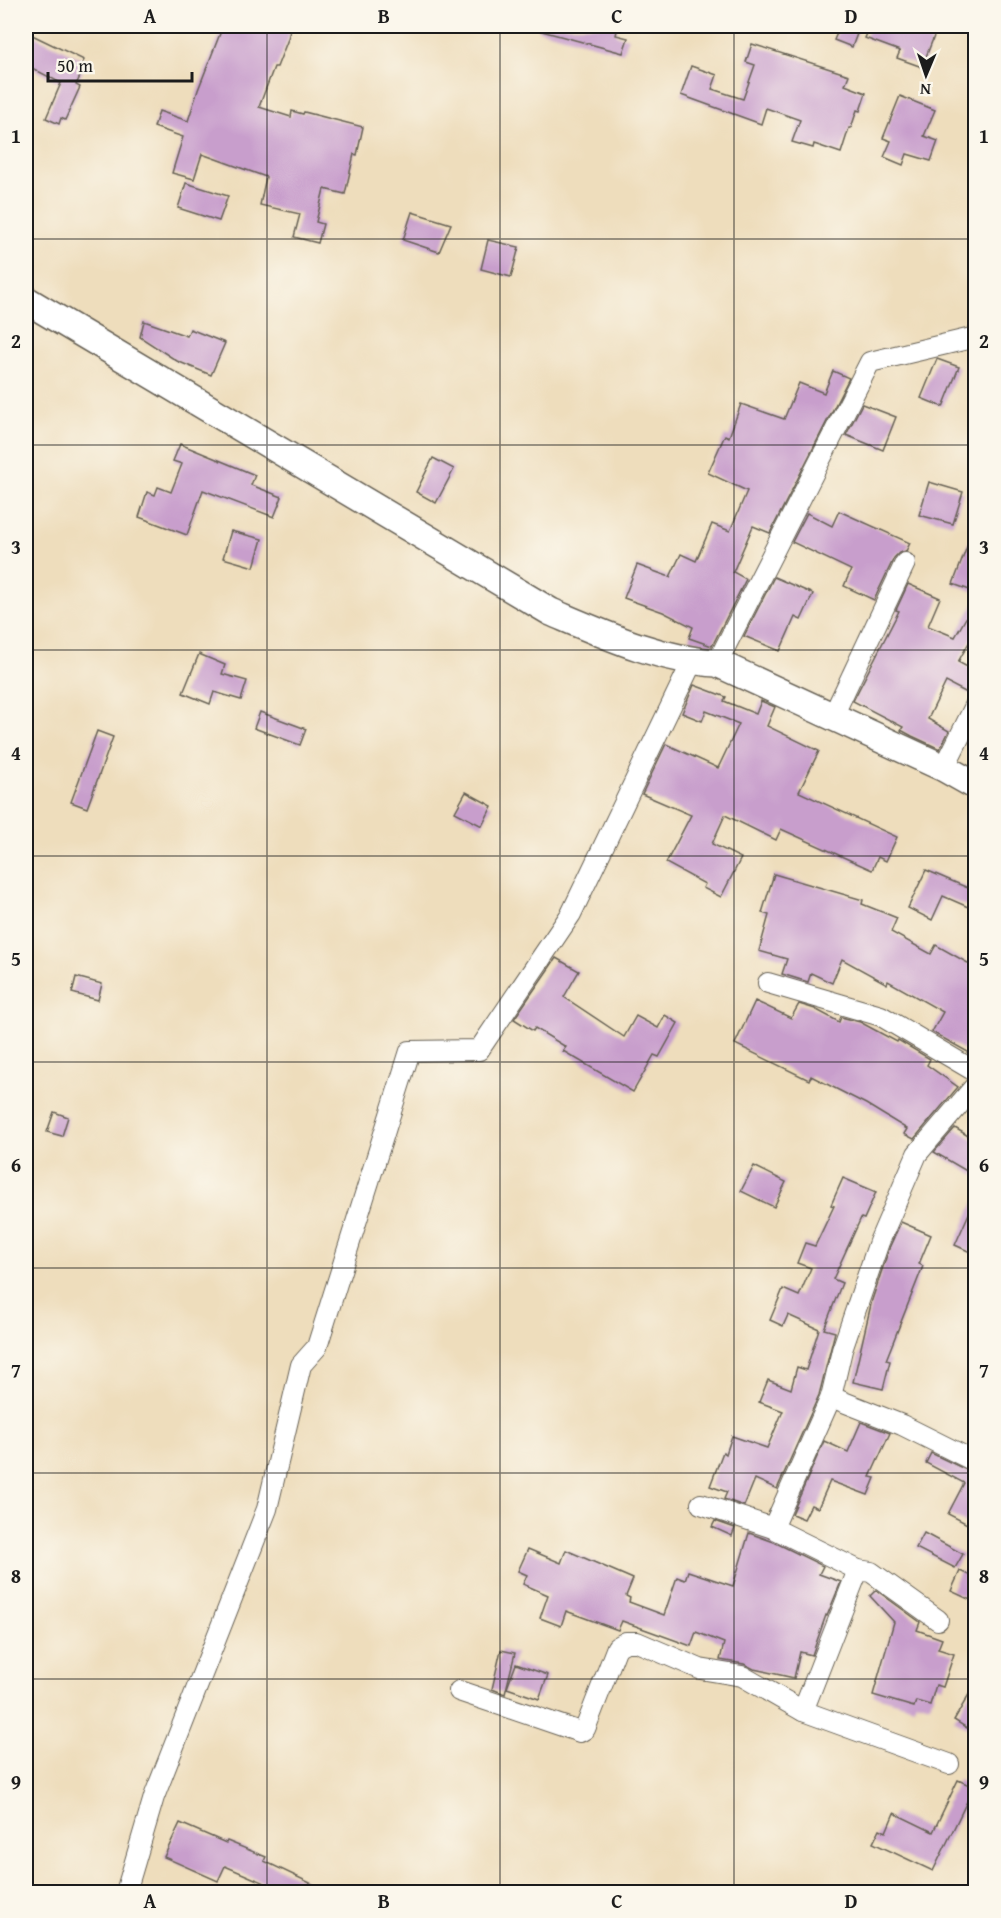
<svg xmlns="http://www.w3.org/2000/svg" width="1001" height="1918" viewBox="0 0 1001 1918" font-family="'Gentium Book Plus',serif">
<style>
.building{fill:#c89ecc}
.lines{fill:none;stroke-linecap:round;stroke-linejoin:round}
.street-casing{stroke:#666054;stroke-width:22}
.secondary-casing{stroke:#666054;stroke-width:30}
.street{stroke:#fff;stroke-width:20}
.secondary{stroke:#fff;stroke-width:27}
.grid{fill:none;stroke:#1c1c1c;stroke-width:1.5;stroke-opacity:0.55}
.neatline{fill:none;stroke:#1c1c1c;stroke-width:2}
.grid-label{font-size:20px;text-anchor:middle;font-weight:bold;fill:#1c1c1c}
</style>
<rect width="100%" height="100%" fill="#fbf7ec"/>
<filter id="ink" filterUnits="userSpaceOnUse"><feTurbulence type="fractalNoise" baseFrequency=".0167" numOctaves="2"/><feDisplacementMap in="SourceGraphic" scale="12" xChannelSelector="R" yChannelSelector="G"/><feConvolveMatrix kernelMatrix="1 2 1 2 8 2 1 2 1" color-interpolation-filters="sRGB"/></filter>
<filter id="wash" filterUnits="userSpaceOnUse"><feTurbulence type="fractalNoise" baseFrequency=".008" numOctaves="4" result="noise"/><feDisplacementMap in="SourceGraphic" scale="24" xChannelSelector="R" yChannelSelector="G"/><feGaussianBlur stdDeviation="1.35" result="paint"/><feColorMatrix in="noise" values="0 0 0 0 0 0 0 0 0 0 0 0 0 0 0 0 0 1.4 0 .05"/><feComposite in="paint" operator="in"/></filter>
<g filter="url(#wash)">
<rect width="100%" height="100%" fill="#eeddbc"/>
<g id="blocks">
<!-- building -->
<g class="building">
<path d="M223,26H291L288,39L277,67H274L259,107L291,117L292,111L303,114L304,112L363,127L357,155L354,154L345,194L324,189L316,222L323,224L318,243L294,237L300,214L260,205L266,177L202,154L194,179L172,173L183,137L154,127L159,111L188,121L198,90Z"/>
<path d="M539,26H618L616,35L628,38L623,53L538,30Z"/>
<path d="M840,26H860L852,47L834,40Z"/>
<path d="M870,26H938L922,67L897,58L900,51L865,38Z"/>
<path d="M26,32L84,60L79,69L83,70L76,85L80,87L65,120L61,118L59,124L46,118L61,83L26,65Z"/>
<path d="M752,44L849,75L845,85L866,93L860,111L857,110L851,128H849L841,153L814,144L813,148L792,142L800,120L766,108L761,124L681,95L691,66L717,75L712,89L743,99L755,65L746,62Z"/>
<path d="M900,96L935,110L924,136L938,141L931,161L907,154L903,165L884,157L891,141L883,138Z"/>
<path d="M186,183L228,196L219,221L178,208Z"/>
<path d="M412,212L451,224L439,252L403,240Z"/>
<path d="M488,240L519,247L511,277L481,269Z"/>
<path d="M144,321L187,336L190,329L225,343L211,375L177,361L140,337Z"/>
<path d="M937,359L959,367L943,407L921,398Z"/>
<path d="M833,371L849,378L770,533L753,526L733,572L746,579L712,646L689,638L693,627L663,612L624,598L637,565L670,577L681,554L696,561L712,524L730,531L747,491L708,473L725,435L729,437L741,404L784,419L799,383L824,393Z"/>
<path d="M862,404L896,417L883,450L846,435Z"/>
<path d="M180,444L255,475L251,485L282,497L274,517L203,490L187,535L139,517L147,492L155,495L158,487L171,492L182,464L173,461Z"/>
<path d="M433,458L454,469L436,503L416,492Z"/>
<path d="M929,482L963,492L953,524L919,515Z"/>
<path d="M839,511L910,543L906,551L899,553L894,558L874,600L844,586L851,570L792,542L807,513L832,526Z"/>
<path d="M974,528H975V592L953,584Z"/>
<path d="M231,531L262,539L254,567L223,558Z"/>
<path d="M774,577L813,594L801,620L795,617L780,651L744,636Z"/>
<path d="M908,584L940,598L928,626L955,637L975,602V632L958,662L975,671V686L969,694L946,682L928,719L949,731L940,749L912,736L901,730L903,727L853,701L899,611L896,610Z"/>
<path d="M199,654L225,665L222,674L247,681L241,700L214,692L210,704L183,693Z"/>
<path d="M694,685L726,697L724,701L756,714L761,701L775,707L767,726L819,751L799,792L897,837L886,861L878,857L872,870L781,829L776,840L725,815L712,844L741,858L721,897L703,888L705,884L666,863L691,815L642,794L666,744L718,768L739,724L706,711L702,721L682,713Z"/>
<path d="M260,712L306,729L300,745L254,728Z"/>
<path d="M97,731L113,737L87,808L71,802Z"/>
<path d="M466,792L492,806L482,826L455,812Z"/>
<path d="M926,870L975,891V910L943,896L932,920L908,908Z"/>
<path d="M774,874L863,900L862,904L897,918L891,932L931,954L936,945L975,967V1056L932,1032L943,1012L888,981L887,984L842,959L832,983L811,973L808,982L782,974L787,959L759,951L769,915L762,913Z"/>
<path d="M556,958L579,971L564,997L624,1037L636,1016L658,1028L665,1015L678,1023L659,1057L654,1055L633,1092L563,1051L566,1047L535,1028L533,1031L514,1019Z"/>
<path d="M76,977L102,984L98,1000L72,993Z"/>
<path d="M755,1001L791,1018L799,1004L815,1009L839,1022L841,1017L860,1022L897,1042L898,1040L930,1059L927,1065L958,1087L914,1139L904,1134L907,1129L866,1104L811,1076L809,1080L735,1044Z"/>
<path d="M54,1112L68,1117L62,1136L47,1132Z"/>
<path d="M955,1128L975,1140V1176L934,1152Z"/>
<path d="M754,1166L786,1182L774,1207L741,1191Z"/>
<path d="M843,1178L876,1192L864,1219L861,1218L833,1279L842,1283L824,1329L835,1332L819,1395L777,1489L755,1479L744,1506L724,1499L727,1492L710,1486L723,1452L726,1454L732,1436L767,1448L783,1411L759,1402L768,1380L791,1389L797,1367L806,1370L819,1329L788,1315L783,1326L770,1320L783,1289L799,1296L811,1268L797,1263L805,1243L815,1246L834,1206L831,1205Z"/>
<path d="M975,1200V1254L955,1245Z"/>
<path d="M901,1222L931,1235L919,1264L923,1266L886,1360L890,1361L883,1389L853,1382L872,1300L890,1246Z"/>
<path d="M861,1422L890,1433L870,1477L875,1478L868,1495L830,1481L818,1508L811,1505L804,1519L792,1514L824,1441L848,1452Z"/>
<path d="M931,1453L975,1474V1528L948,1514L964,1483L926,1463Z"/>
<path d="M715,1521L735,1528L732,1536L712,1527Z"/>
<path d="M749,1533L774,1542L823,1566L819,1574L841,1582L827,1616L826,1615L812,1655L800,1652L794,1678L754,1669L744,1664L720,1660L724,1643L696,1632L691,1646L622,1621L618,1630L566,1611L561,1626L540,1618L548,1595L523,1584L527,1575L518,1571L528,1549L561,1563L566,1550L633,1579L626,1596L630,1598L629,1602L664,1615L677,1577L685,1580L688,1571L733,1586Z"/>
<path d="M924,1533L963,1554L955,1568L916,1548Z"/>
<path d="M960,1571L975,1578V1602L951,1591Z"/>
<path d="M876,1590L920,1622L917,1630L942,1639L938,1649L954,1654L943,1687L936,1685L930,1705L916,1701L914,1707L873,1695L894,1622L870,1596Z"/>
<path d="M501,1650L515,1653L505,1694L492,1689Z"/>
<path d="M516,1664L548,1675L539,1699L507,1688Z"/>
<path d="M975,1684V1733L954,1720Z"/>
<path d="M958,1780L974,1787L933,1871L873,1843L880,1829L886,1832L894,1813L933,1832Z"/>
<path d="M180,1823L226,1843L227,1841L266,1857L264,1861L331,1893H280L268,1887L269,1885L225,1866L218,1881L164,1857Z"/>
</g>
</g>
</g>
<g filter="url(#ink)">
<use href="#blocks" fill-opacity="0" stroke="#666054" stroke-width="1.5"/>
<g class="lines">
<defs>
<g id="street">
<path d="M717,663L870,362L976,337"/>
<path d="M833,716L905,563"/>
<path d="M944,768L976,704"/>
<path d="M768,983L881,1016L976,1072"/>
<path d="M831,1397L902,1425L976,1462"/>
<path d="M701,1504L773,1528L858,1570L871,1572L938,1620"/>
<path d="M773,1528L831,1397L842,1350L879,1242L917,1154L976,1085"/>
<path d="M459,1691L580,1732L585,1729L587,1724L617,1647L626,1642H637L700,1669L742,1676L803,1711L949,1764"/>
<path d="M803,1711L858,1570"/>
<path d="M126,1892L154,1797L267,1509L301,1365L317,1347L410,1051L479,1050L571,914L692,662"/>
</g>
<path id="secondary" d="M26,300L551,612C603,634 659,660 717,663L944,768L976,786"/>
</defs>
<!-- street casing -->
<use href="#street" class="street-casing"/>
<!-- secondary casing -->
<use href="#secondary" class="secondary-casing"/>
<!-- street -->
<use href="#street" class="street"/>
<!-- secondary -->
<use href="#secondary" class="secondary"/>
</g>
</g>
<!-- grid -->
<path class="grid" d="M267,26V1892M500,26V1892M734,26V1892M26,239H976M26,445H976M26,650H976M26,856H976M26,1062H976M26,1268H976M26,1473H976M26,1679H976"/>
<!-- margin -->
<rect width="1001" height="1918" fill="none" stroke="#fbf7ec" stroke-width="66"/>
<!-- north arrow -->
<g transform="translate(926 75) rotate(182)" stroke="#fbf7ec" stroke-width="4.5" paint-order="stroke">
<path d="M0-4.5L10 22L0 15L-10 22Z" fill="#1c1c1c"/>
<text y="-9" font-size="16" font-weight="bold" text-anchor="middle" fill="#1c1c1c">N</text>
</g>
<!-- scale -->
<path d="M48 72v9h144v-9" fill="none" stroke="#1c1c1c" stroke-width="3"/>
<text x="57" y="72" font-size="18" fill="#1c1c1c" stroke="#fbf7ec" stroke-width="4.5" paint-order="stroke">50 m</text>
<rect x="33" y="33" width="935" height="1852" class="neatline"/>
<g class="grid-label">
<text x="150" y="23">A</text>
<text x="384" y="23">B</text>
<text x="617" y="23">C</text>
<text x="851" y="23">D</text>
<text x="16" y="143">1</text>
<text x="984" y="143">1</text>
<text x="16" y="348">2</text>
<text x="984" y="348">2</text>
<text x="16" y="554">3</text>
<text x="984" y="554">3</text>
<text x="16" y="760">4</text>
<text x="984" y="760">4</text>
<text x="16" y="966">5</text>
<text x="984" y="966">5</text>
<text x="16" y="1172">6</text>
<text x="984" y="1172">6</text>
<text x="16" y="1377">7</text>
<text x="984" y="1377">7</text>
<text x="16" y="1583">8</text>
<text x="984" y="1583">8</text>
<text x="16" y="1789">9</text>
<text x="984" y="1789">9</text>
<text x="150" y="1908">A</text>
<text x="384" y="1908">B</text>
<text x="617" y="1908">C</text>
<text x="851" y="1908">D</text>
</g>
</svg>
